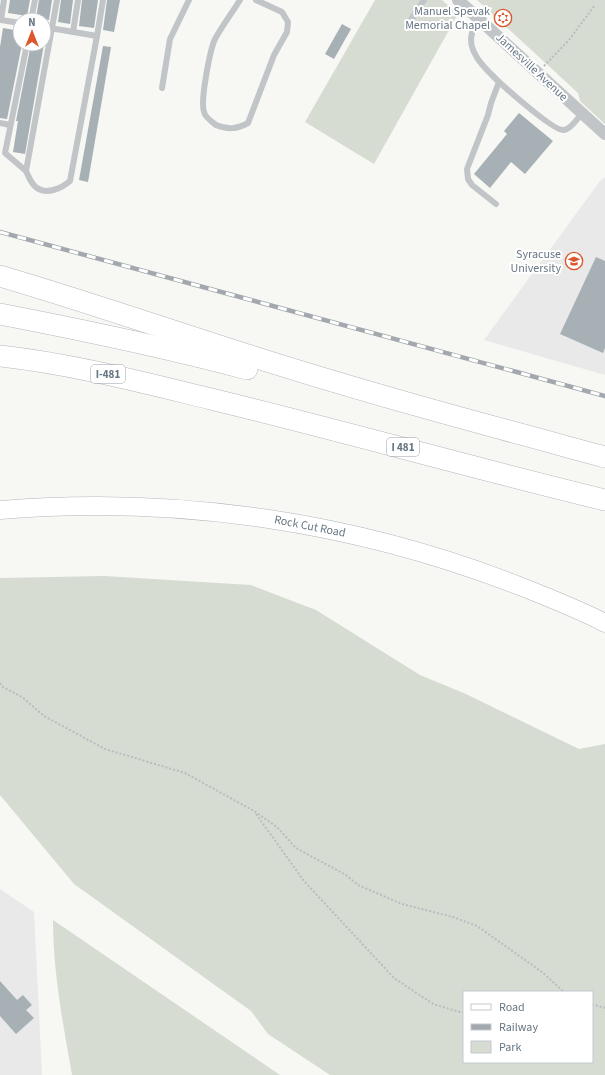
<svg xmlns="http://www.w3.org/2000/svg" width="605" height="1075" viewBox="0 0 605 1075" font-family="'Source Sans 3',sans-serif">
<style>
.built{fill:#e8e9e8}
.green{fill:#d7dcd3;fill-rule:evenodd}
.building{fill:#a7b0b5}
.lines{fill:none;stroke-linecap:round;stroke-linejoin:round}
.primary-casing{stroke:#b2b7bb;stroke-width:19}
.motorway-casing{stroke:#b4b8bb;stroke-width:22}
.path{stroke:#b9bcbe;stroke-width:2;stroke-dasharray:2 2;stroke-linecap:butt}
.service{stroke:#c1c5c8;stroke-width:6}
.minor{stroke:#c1c5c8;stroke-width:12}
.primary{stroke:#fff;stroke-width:18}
.motorway{stroke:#fff;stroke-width:21}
.rail-casing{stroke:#a2a8ad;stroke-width:4.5}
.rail{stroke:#fff;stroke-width:3;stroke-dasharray:9;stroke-linecap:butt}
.labels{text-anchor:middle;stroke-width:4;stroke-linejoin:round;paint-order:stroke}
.shield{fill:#fff;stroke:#95a0a9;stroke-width:1}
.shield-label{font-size:11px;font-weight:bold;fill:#677784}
.poi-label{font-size:12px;fill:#677784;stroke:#fff;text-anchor:end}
.street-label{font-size:12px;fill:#677784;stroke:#fff}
</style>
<rect width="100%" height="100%" fill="#f7f7f4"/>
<!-- built -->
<g class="built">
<path d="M605,177V375L484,340L600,181Z"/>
<path d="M0,889L34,912L42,1075H0Z"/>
</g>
<!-- green -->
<g class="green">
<path d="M375,0H442L458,14L374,164L305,122Z"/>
<path d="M477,0H605V124L580,101L578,93Z"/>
<path d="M104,576L251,585L316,610L420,675L466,694L579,749L605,744V1075H330L268,1034L251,1011L74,884L0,795V578ZM464,992H592V1062H464Z"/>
<path d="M53,920L280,1075H72C63,1024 53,972 53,920Z"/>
</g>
<!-- building -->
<g class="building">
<path d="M10,0H30L27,16L8,13Z"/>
<path d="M39,0H52L49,20L36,18Z"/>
<path d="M61,0H73L70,24L58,22Z"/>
<path d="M82,0H98L94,28L79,26Z"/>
<path d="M107,0H120L114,32L103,30Z"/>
<path d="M501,10L511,20L505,26L495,17Z"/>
<path d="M342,24L351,29L334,59L325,54Z"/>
<path d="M3,28L20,31V44H22L7,119L0,118V47Z"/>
<path d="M31,44H44L25,154L13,152L18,121H16Z"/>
<path d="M103,46L111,47L88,182L79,180Z"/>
<path d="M519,113L553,141L525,174L511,162L490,188L474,174L507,134L504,131Z"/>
<path d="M596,257L605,261V348L603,353L560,334Z"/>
<path d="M0,981L17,1000L23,995L32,1005L26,1010L34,1018L16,1034L0,1016Z"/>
</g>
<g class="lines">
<defs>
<path id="primary" d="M0,510C177,495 357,522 522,587C550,598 578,609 605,623"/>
<g id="motorway">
<path d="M0,276C85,301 169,330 254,357C370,394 487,425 605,457"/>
<path d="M0,314C83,330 165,347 247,369"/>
<path d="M0,356C72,364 141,382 211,399C343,431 473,468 605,500"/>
</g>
</defs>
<!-- primary casing -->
<use href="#primary" class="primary-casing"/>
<!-- motorway casing -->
<use href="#motorway" class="motorway-casing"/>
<!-- path -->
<g class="path">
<path d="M544,66L569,40L595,5"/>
<path d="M0,683L3,687L22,697L44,716L105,749L185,773L254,811L277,827L296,848L346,875L358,885L402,904L453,917L477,926L542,972L564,992"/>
<path d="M256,814L304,881L394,978L433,1004L460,1012H464"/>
<path d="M592,1004L605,1008"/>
</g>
<!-- service -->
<g class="service">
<path d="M4,0L1,20L20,23"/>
<path d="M57,0L26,171C29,177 31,184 37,188C47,195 62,188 70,181L97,36"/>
<path d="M240,0C232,13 222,26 215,39C210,50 200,101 204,112C205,117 212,122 216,125C228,130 237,129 248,123L274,55L287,32L288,22L282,12L256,0"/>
<path d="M480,19C477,23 473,28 472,33C466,52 487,70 499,82L491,103L488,115L467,169L468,179L472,185L496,204"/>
<path d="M31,20L35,0"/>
<path d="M407,26L424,0"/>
<path d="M44,27L97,36L103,0"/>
<path d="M73,32L78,0"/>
<path d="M499,82C508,90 555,132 564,130C571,129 578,118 582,113"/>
<path d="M162,88L170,39L189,0"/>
<path d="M0,123L10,125"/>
<path d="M26,171L5,153L27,44"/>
</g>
<!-- minor -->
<path class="minor" d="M458,0L605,134"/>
<!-- primary -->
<use href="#primary" class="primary"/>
<!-- motorway -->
<use href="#motorway" class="motorway"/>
<defs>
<path id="rail" d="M0,232L605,396"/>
</defs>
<!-- rail casing -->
<use href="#rail" class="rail-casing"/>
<!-- rail -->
<use href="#rail" class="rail"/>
</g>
<!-- icons -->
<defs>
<symbol id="synagogue-ring" viewBox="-11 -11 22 22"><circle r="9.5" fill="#fff" stroke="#dd572e" stroke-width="1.5"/><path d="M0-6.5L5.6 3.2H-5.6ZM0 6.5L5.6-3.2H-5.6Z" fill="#dd572e"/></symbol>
<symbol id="university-ring" viewBox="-11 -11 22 22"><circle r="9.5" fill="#fff" stroke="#dd572e" stroke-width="1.5"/><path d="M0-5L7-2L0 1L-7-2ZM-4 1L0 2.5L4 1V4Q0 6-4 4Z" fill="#dd572e"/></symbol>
</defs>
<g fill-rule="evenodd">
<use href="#synagogue-ring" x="493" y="8" width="20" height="20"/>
<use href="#university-ring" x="564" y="251" width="20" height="20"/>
</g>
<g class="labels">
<!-- shield labels -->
<g class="shield">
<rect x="91" y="365" width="34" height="18" rx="3"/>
<rect x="387" y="438" width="32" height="18" rx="3"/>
</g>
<g class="shield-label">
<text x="108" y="378">I-481</text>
<text x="403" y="451">I 481</text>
</g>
<!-- poi labels -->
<g class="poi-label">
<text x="490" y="15">Manuel Spevak<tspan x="490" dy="14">Memorial Chapel</tspan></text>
<text x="561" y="258">Syracuse<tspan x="561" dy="14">University</tspan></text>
</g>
<!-- street labels -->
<g class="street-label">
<text transform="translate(532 67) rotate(43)" y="4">Jamesville Avenue</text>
<text transform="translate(310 526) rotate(11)" y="4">Rock Cut Road</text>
</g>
</g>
<!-- legend -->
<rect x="463" y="991" width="130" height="72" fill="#ffffff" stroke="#c2c9ce"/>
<rect x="471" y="1004" width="20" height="6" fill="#ffffff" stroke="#c2c9ce"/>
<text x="499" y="1011" font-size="12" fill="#677784">Road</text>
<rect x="471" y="1024" width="20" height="6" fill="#a2a8ad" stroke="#c2c9ce"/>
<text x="499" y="1031" font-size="12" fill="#677784">Railway</text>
<rect x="471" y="1041" width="20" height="12" fill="#d7dcd3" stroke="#c2c9ce"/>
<text x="499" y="1051" font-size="12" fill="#677784">Park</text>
<!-- north arrow -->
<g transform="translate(32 32)"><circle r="19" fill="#ffffff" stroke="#c2c9ce"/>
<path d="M0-3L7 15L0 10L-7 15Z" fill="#dd572e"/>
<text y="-6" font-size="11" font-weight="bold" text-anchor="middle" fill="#677784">N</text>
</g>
</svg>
